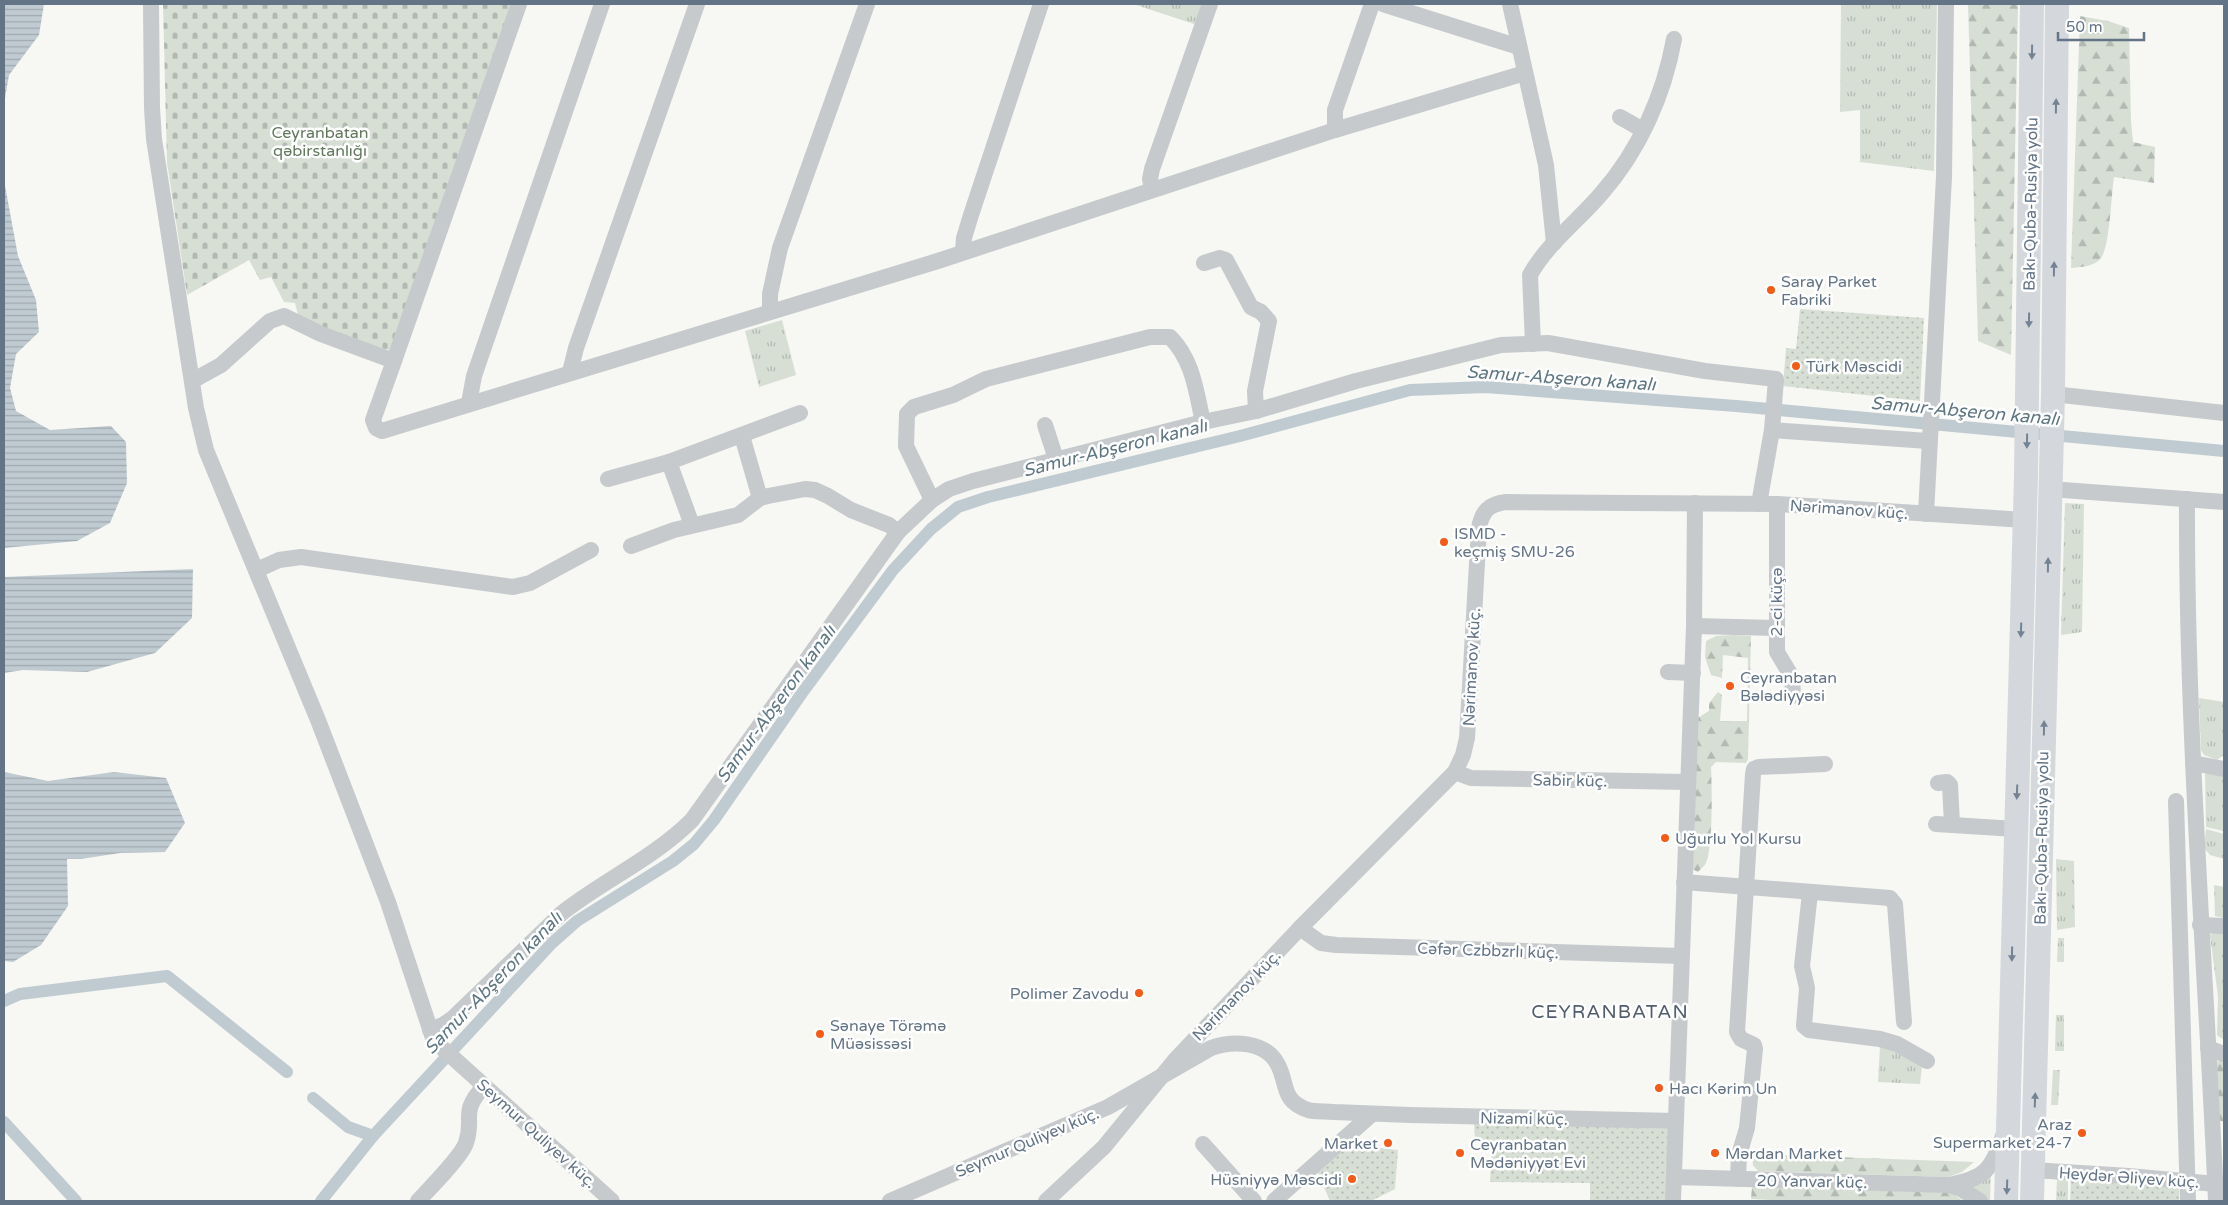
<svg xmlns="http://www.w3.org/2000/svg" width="2228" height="1205" viewBox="0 0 2228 1205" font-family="'Varela Round',sans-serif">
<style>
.grass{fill:url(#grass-tufts)}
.forest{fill:url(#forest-firs)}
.cemetery{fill:url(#cemetery-stones)}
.park{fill:url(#park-dots)}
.water{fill:url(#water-rules)}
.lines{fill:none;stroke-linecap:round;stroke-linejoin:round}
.canal{stroke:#c0cbd1;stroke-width:12}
.minor{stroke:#c6cacd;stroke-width:16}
.highway{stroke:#d4d8dd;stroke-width:24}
.oneway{fill:#748394}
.poi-dot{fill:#f45b16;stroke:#fff;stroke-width:2}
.labels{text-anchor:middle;stroke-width:5;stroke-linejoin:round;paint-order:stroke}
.park-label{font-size:16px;fill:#62795e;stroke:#fff}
.street-label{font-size:16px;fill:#637487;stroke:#fff}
.poi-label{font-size:16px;fill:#637487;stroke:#fff;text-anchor:start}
.water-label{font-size:18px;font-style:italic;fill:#5f7783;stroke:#fff}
.quarter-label{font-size:19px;letter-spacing:1px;fill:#525e6c;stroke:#fff}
</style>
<defs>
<pattern id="grass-tufts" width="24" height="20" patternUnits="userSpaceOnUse" patternTransform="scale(1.25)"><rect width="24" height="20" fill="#d7dfd4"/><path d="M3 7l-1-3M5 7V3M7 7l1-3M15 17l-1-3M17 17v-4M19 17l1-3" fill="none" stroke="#b2b9b2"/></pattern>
<pattern id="forest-firs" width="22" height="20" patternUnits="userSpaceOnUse" patternTransform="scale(1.25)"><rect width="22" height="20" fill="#d7dfd4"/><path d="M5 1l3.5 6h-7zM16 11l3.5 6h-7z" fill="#b2b9b2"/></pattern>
<pattern id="cemetery-stones" width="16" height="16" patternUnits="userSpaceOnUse" patternTransform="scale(1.25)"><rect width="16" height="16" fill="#d7dfd4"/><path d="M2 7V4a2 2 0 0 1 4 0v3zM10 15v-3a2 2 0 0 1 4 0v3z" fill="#b2b9b2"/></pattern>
<pattern id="park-dots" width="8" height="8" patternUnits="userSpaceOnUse" patternTransform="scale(1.25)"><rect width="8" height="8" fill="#d7dfd4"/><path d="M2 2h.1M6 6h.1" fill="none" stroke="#b2b9b2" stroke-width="1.8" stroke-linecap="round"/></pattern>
<pattern id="water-rules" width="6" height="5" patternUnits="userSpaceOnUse" patternTransform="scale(1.25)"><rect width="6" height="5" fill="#c0cbd1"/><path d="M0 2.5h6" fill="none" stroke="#a0a9af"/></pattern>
</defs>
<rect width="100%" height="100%" fill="#f7f7f3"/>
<!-- grass -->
<g class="grass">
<path d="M1133,4H1204L1197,25Z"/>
<path d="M1841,4H1937L1934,171L1860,162V110L1840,112Z"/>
<path d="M782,320L796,375L759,387L745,331Z"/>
<path d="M2065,503L2084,504L2082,632L2061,635Z"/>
<path d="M2199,698L2224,702V755L2217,760L2204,755L2201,750Z"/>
<path d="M2205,772L2224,776V831L2206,827Z"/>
<path d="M2206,829L2224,834V859L2210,855L2204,848Z"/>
<path d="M2056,859L2074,861L2075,927L2057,930Z"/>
<path d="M2214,885L2224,887V918L2215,916Z"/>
<path d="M2215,930L2224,931V1040L2217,1035L2218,997L2210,935Z"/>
<path d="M2058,938H2064V962H2057Z"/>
<path d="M2056,1015H2064V1051H2055Z"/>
<path d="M1880,1046L1892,1048L1922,1066L1920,1084L1878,1082Z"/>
<path d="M2053,1070H2060L2058,1105H2051Z"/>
<path d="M1991,1172L1990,1201H1987L1967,1187Z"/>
<path d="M2057,1179L2068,1180V1201H2056Z"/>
</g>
<!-- forest -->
<g class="forest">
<path d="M1968,4H2018L2011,355L1978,341Z"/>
<path d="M2080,16L2108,21L2129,28L2131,121L2133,142L2155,147L2154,183L2114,177C2111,196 2110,246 2101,258C2094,267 2081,267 2071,268Z"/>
<path d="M1733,635L1751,636L1748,759L1746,763L1716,762L1711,767C1712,788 1713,846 1706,863C1704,867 1700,869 1698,872L1692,869L1696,719L1709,711V703L1718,692L1722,695L1720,721H1747L1748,658L1723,655L1722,678L1711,675L1705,657L1706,641L1716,636Z"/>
<path d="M2218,1060H2224V1122L2218,1120L2217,1064Z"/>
<path d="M1752,1154L1974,1162L1962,1172L1948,1177L1758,1171L1753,1165Z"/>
<path d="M1752,1186L1951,1192L1963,1201L1771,1200L1751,1199Z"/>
</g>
<!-- cemetery -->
<path class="cemetery" d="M163,4H515L393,351L353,341L299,319L295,303L284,302L271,277L260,280L249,260L187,295L167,162Z"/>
<!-- park -->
<g class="park">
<path d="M1800,309L1924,318L1920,401L1783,386L1786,348L1796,349Z"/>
<path d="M1474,1122L1668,1129L1667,1201H1590V1183L1490,1182L1492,1144L1475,1143Z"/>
<path d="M1354,1141L1363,1146L1398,1150L1395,1189L1371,1201H1330L1317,1171Z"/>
<path d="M2071,1177L2179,1186V1201H2070Z"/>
</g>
<!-- water -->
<g class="water">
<path d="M4,4H44L39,35L9,75L4,104Z"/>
<path d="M4,180L18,256L36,300L39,332L16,354L10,388L16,411L50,430L111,426L126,442L127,483L110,523L77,541L4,548Z"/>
<path d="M193,569L192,618L155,653L87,672L23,670L4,673V577Z"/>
<path d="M4,772L48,781L114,772L166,778L185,823L165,852L120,853L81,859H67L68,906L41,945L13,962L4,961Z"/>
</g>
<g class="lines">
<!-- canal -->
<g class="canal">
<path d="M4,1001L20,994L167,976L287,1072"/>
<path d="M313,1098L348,1127L373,1136"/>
<path d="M4,1122L76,1201"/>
<path d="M321,1201L373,1136L552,943L577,921L673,861L694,844L714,820L802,693L893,570L931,529L958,507L988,497L1240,436L1410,390L1485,387L1736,406L2224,451"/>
</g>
<!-- minor -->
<g class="minor">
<path d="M151,4L152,108L154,139L196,408L206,450L318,720L388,902L433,1038L439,1045L612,1201"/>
<path d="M1383,4L1519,47"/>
<path d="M1510,4L1546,165L1554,243"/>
<path d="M1620,117L1643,130"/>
<path d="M1335,130V110L1372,4"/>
<path d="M1152,189L1150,179L1152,169L1210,4"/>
<path d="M963,251L964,238L971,215L1041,4"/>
<path d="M1204,263L1220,258L1226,260L1251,307L1261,312L1269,321L1255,391L1256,411"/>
<path d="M770,312V294L780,248L867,4"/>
<path d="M1533,344L1530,275C1547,244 1578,221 1601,194C1639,151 1664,95 1674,39"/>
<path d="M394,361L373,420L376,428L382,431L941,260L1335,130L1525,73"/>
<path d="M570,372L576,348L697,4"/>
<path d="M192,381L221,365L270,321L284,316L321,334L394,361L519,4"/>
<path d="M2053,394L2224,413"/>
<path d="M469,403L474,376L602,4"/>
<path d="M1045,425L1056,459"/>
<path d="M1772,430L1928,441"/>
<path d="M742,436L760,498"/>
<path d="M669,462L692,525"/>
<path d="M608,479L669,462L800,413"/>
<path d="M2050,489L2224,502"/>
<path d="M2187,499C2186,734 2206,967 2216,1201"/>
<path d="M932,500L906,446L907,414L914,407L953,395L986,379L1150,337H1170C1193,360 1196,391 1203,422"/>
<path d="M1777,504V652L1792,677L1793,696"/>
<path d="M1926,514L1944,177L1946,4"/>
<path d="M631,546L674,530L738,515L760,498L768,496L805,489L815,490L828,496L851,510L889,525L898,532"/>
<path d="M257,570L279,560L301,557L513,587L530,583L591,550"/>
<path d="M1694,626L1776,628"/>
<path d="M1668,672L1693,673"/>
<path d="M2193,763L2224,769"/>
<path d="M1455,772L1471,778L1687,782"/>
<path d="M1938,783L1947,782L1950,785L1952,824"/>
<path d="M2176,801L2188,1201"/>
<path d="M1936,824L2016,829"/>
<path d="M1684,882L1890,898L1895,904L1904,1022"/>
<path d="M1810,893L1802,966L1807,988L1804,1026L1809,1030L1880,1039L1897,1044L1927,1061"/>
<path d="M2200,925L2224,926"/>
<path d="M1300,928L1321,943L1336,945L1681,956"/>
<path d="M430,1030L443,1025L453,1018L562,913C604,880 654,858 692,820L898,532L932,500L949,489L973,481L1203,422L1256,411L1356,381L1501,345L1548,343L1705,371L1776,379L1772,430L1759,504"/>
<path d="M2208,1048L2224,1054"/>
<path d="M1203,1144L1254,1201"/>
<path d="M2032,1170L2129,1176L2216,1184L2224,1186"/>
<path d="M1674,1177L1949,1185C1986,1178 1991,1170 2003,1136"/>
<path d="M1738,1179L1739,1155L1747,1128L1755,1049L1754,1045L1741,1039L1737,1032L1753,774L1754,769L1759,767L1825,764"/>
<path d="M1949,1185L1961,1189L1980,1201"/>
<path d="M418,1201C429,1189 461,1157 466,1143C475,1116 459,1114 484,1086"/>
<path d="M890,1201L1108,1107L1211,1048C1233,1040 1266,1041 1278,1065C1288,1084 1281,1101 1308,1110C1315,1112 1326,1111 1334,1112C1359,1113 1385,1114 1410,1115C1499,1117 1587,1119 1676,1121"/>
<path d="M1046,1201L1104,1147L1175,1060L1300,928L1455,772L1463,755L1467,738L1479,528C1482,511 1489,504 1506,502L1777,504L2025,520"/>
<path d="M1274,1201L1372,1114"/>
<path d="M1673,1201L1694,626L1695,503"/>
</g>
<!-- highway -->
<g class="highway">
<path d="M2006,1201L2026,476L2032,4"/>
<path d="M2032,1201L2053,394L2057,4"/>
</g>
</g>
<!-- one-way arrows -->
<defs><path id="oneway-solid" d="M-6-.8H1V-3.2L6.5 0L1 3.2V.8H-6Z" transform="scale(1.25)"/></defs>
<g class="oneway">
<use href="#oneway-solid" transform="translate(2032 52) rotate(91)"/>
<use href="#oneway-solid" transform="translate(2056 106) rotate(-89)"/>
<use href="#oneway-solid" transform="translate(2054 269) rotate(-89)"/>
<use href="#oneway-solid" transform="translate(2029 320) rotate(91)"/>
<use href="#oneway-solid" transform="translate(2027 441) rotate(91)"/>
<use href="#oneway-solid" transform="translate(2048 565) rotate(-89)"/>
<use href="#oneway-solid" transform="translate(2021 630) rotate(92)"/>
<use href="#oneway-solid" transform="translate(2044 728) rotate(-89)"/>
<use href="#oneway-solid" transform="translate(2017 792) rotate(92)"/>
<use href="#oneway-solid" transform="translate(2012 954) rotate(91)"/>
<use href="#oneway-solid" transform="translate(2035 1100) rotate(-88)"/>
<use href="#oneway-solid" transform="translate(2007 1187) rotate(92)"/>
</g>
<!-- markers -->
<g class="poi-dot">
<circle cx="1771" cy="290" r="5"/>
<circle cx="1796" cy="366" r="5"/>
<circle cx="1444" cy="542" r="5"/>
<circle cx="1730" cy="686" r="5"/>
<circle cx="1665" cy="838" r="5"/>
<circle cx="1139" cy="993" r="5"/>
<circle cx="820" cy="1034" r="5"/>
<circle cx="1659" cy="1088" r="5"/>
<circle cx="2082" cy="1133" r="5"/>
<circle cx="1388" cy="1143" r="5"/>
<circle cx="1460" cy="1153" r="5"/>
<circle cx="1715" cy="1153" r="5"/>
<circle cx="1352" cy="1179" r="5"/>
</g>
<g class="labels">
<!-- park labels -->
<g class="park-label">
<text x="320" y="138">Ceyranbatan<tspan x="320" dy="18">qəbirstanlığı</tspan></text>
</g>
<!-- street labels -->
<g class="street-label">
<text transform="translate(2030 204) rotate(-89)" y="6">Bakı-Quba-Rusiya yolu</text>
<text transform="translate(1849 509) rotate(4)" y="6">Nərimanov küç.</text>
<text transform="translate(1776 602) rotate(-90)" y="6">2-ci küçə</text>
<text transform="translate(1471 667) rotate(-87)" y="6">Nərimanov küç.</text>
<text transform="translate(1570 780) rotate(1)" y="6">Sabir küç.</text>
<text transform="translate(2041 838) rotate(-89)" y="6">Bakı-Quba-Rusiya yolu</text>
<text transform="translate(1488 950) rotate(2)" y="6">Cəfər Czbbzrlı küç.</text>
<text transform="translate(1236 995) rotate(-46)" y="6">Nərimanov küç.</text>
<text transform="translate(1524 1118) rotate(1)" y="6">Nizami küç.</text>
<text transform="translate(537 1133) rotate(42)" y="6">Seymur Quliyev küç.</text>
<text transform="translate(1027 1142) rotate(-23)" y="6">Seymur Quliyev küç.</text>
<text transform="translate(2129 1177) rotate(4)" y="6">Heydər Əliyev küç.</text>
<text transform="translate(1812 1181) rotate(1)" y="6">20 Yanvar küç.</text>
</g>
<!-- poi labels -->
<g class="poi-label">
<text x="1781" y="287">Saray Parket<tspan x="1781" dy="18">Fabriki</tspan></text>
<text x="1806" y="372">Türk Məscidi</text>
<text x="1454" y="539">ISMD -<tspan x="1454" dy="18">keçmiş SMU-26</tspan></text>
<text x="1740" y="683">Ceyranbatan<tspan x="1740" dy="18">Bələdiyyəsi</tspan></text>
<text x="1675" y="844">Uğurlu Yol Kursu</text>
<text x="1129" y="999" text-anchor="end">Polimer Zavodu</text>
<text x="830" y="1031">Sənaye Törəmə<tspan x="830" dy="18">Müəsissəsi</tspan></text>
<text x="1669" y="1094">Hacı Kərim Un</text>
<text x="2072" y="1130" text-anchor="end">Araz<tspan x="2072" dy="18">Supermarket 24-7</tspan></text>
<text x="1378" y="1149" text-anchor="end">Market</text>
<text x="1470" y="1150">Ceyranbatan<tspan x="1470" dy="18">Mədəniyyət Evi</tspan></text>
<text x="1725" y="1159">Mərdan Market</text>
<text x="1342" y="1185" text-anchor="end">Hüsniyyə Məscidi</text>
</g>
<!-- water labels -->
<g class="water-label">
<text transform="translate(1561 378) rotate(4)" y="6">Samur-Abşeron kanalı</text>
<text transform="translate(1965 411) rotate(5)" y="6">Samur-Abşeron kanalı</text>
<text transform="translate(1115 448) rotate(-14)" y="6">Samur-Abşeron kanalı</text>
<text transform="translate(776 704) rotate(-54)" y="6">Samur-Abşeron kanalı</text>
<text transform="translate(493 983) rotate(-46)" y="6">Samur-Abşeron kanalı</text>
</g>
<!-- quarter labels -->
<g class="quarter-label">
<text x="1610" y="1018">CEYRANBATAN</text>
</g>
</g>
<!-- border -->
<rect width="2228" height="1205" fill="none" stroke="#637487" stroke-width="10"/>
<!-- scale -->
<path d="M2058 32v8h86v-8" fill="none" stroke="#637487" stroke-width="2.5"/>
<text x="2066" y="32" font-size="15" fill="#637487" stroke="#ffffff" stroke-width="4" paint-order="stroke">50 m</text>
</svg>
